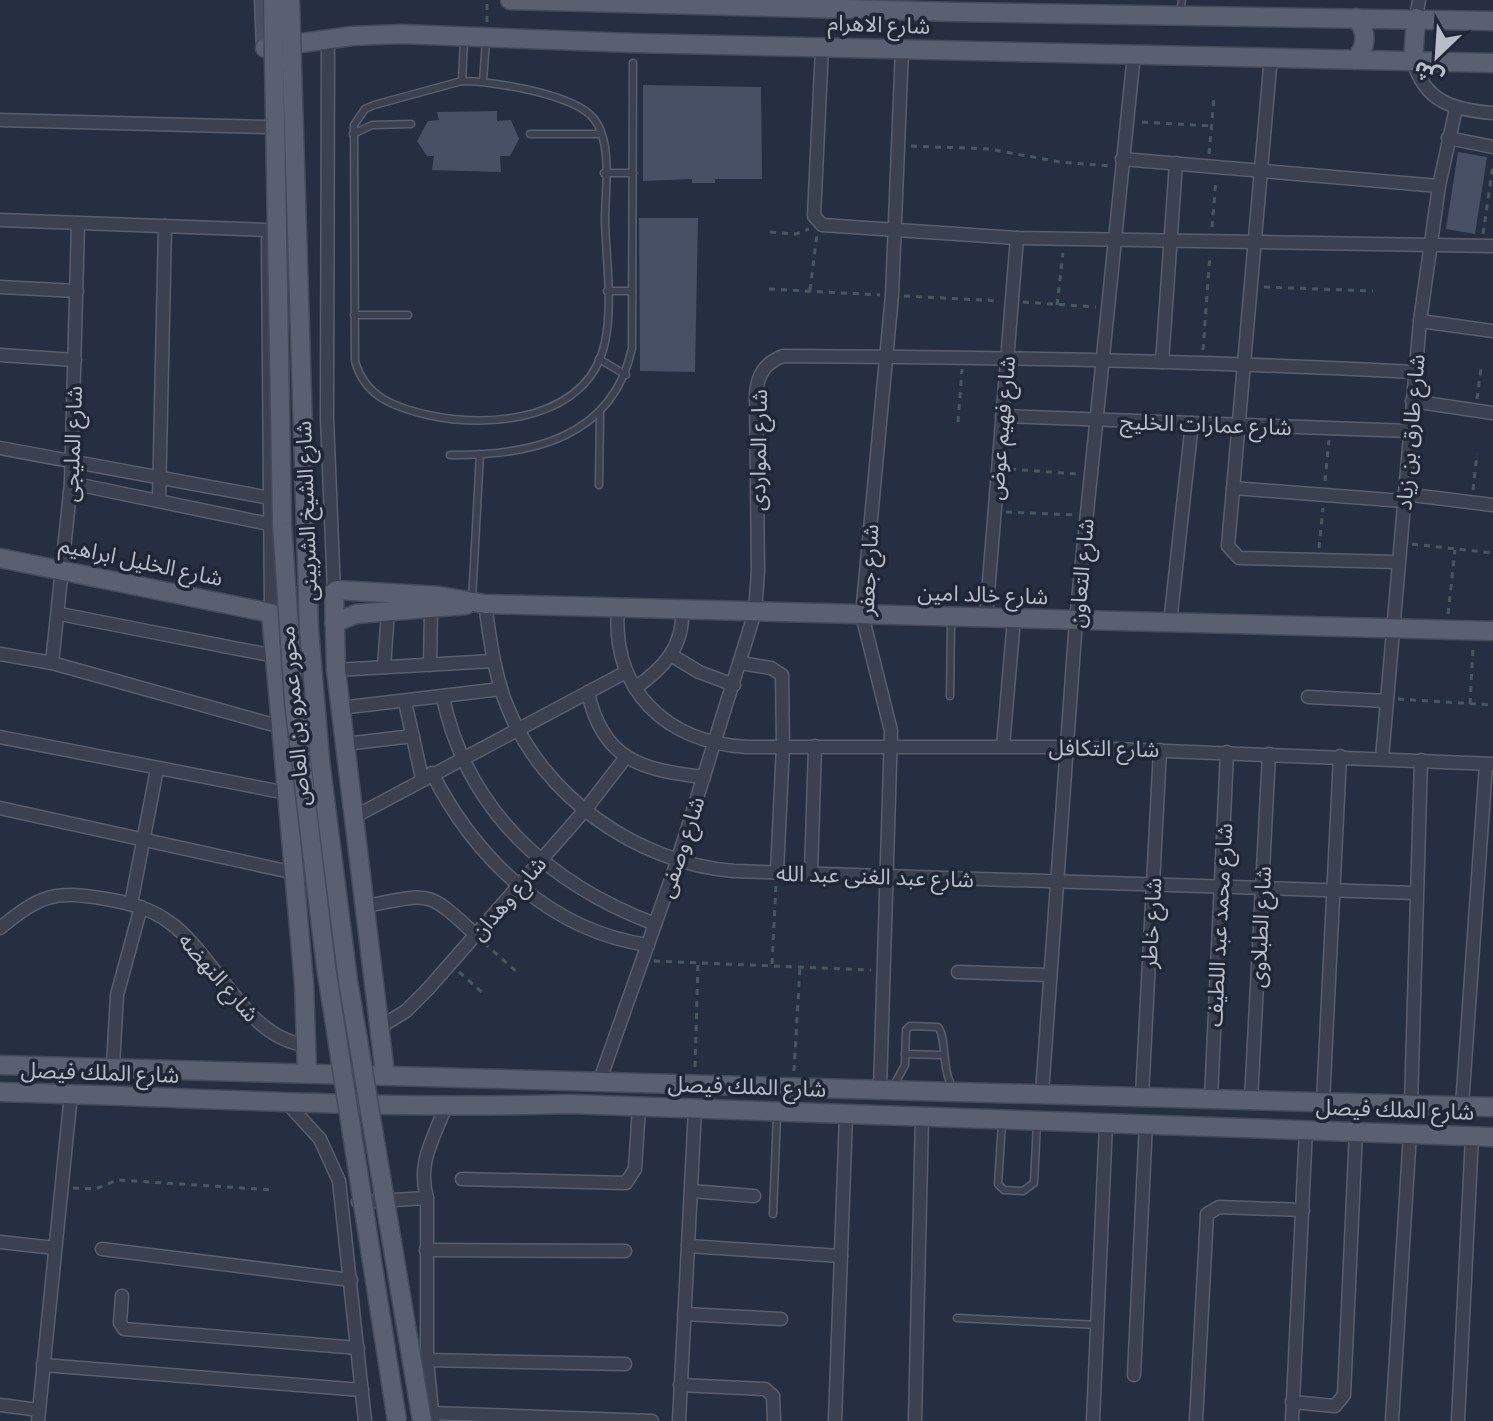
<svg xmlns="http://www.w3.org/2000/svg" width="1493" height="1421" viewBox="0 0 1493 1421" font-family="Ubuntu,'Noto Sans Arabic',sans-serif">
<style>
.building{fill:#485065}
.lines{fill:none;stroke-linecap:round;stroke-linejoin:round}
.lane-casing{stroke:#595f6e;stroke-width:9}
.street-casing{stroke:#595f6e;stroke-width:15}
.secondary-casing{stroke:#595f6e;stroke-width:19}
.primary-casing{stroke:#444a5a;stroke-width:21}
.path{stroke:#47595f;stroke-width:3;stroke-dasharray:6 6;stroke-linecap:butt}
.lane{stroke:#3b4151;stroke-width:6}
.street{stroke:#3b4151;stroke-width:12}
.secondary{stroke:#495064;stroke-width:16}
.primary{stroke:#596071;stroke-width:18}
.primary-bridge-casing{stroke:#444a5a;stroke-width:21;stroke-linecap:butt}
.primary-bridge{stroke:#596071;stroke-width:18}
.labels{text-anchor:middle;stroke-width:7;stroke-linejoin:round;paint-order:stroke}
.street-label{font-size:22px;fill:#b8bdcb;stroke:#1f2636}
</style>
<rect width="100%" height="100%" fill="#262f41"/>
<!-- building -->
<g class="building">
<path d="M643,85L761,87L762,179H715V183H692V179L643,181Z"/>
<path d="M497,111V121L511,120L519,139L510,156H500L501,172L432,170L434,156H427L417,141L428,121L439,120L437,112Z"/>
<path d="M1458,152L1487,157L1475,234L1446,229Z"/>
<path d="M639,218H698L695,372L640,371Z"/>
</g>
<g class="lines">
<defs>
<g id="lane">
<path d="M1180,13L1182,0"/>
<path d="M462,81C492,81 575,94 594,119C613,143 605,191 605,220C606,259 613,304 605,342C589,420 491,429 428,415C394,407 365,397 355,361L354,125L365,109L374,105Z"/>
<path d="M462,81L464,41"/>
<path d="M483,81L486,41"/>
<path d="M353,134L372,125L411,124"/>
<path d="M530,134H601"/>
<path d="M604,173H633"/>
<path d="M607,291H632"/>
<path d="M354,315H408"/>
<path d="M599,359L626,375"/>
<path d="M450,455C531,456 613,438 632,348L633,63"/>
<path d="M599,485L600,414"/>
<path d="M472,600L480,454"/>
<path d="M950,696L951,621"/>
<path d="M905,1054L942,1055"/>
<path d="M894,1085L905,1065L906,1030L910,1026L938,1027C947,1037 941,1070 953,1088"/>
<path d="M1002,1123L998,1184L1004,1190L1023,1191L1034,1183L1037,1122"/>
<path d="M773,1214L777,1115"/>
<path d="M957,1318L1099,1325"/>
</g>
<g id="street">
<path d="M1416,18L1419,0"/>
<path d="M328,40L327,418L334,592"/>
<path d="M822,47L814,216L822,225L1017,238L1493,246"/>
<path d="M1271,56L1228,546L1239,558L1398,562"/>
<path d="M1413,60C1424,102 1454,110 1493,113"/>
<path d="M0,120L268,127"/>
<path d="M1448,138L1493,147"/>
<path d="M1122,159L1439,186"/>
<path d="M0,220L268,230"/>
<path d="M268,240L271,613"/>
<path d="M0,287L77,291"/>
<path d="M1420,321L1493,331"/>
<path d="M0,355L75,360"/>
<path d="M1162,362L1176,163"/>
<path d="M1412,401L1493,413"/>
<path d="M1002,416L1409,431"/>
<path d="M0,448L270,498"/>
<path d="M71,483L269,524"/>
<path d="M1233,488L1403,501"/>
<path d="M1404,494L1493,505"/>
<path d="M159,500L165,226"/>
<path d="M485,604C490,639 494,673 507,706C543,797 637,863 734,871L1416,893"/>
<path d="M618,608C611,690 666,742 746,747H1066L1493,764"/>
<path d="M60,614L275,656"/>
<path d="M986,618L1017,238"/>
<path d="M1170,623L1192,423"/>
<path d="M0,654L52,663L281,727"/>
<path d="M671,655L699,672L734,685"/>
<path d="M52,663L71,483L78,223"/>
<path d="M741,663L771,668L782,675L783,746L777,872"/>
<path d="M430,665L431,610"/>
<path d="M384,667L388,611"/>
<path d="M336,670L493,661"/>
<path d="M635,688C664,668 684,646 682,610"/>
<path d="M588,692C602,760 642,770 704,777"/>
<path d="M1308,697L1386,701"/>
<path d="M443,698C468,812 549,884 655,924"/>
<path d="M405,702L422,778"/>
<path d="M340,708L501,689"/>
<path d="M0,737L287,793"/>
<path d="M345,744L413,736"/>
<path d="M1003,746L1014,619"/>
<path d="M1382,758L1420,321L1439,186L1456,108"/>
<path d="M432,773C475,858 550,931 648,945"/>
<path d="M0,808L295,873"/>
<path d="M354,817L626,672"/>
<path d="M811,873L815,746"/>
<path d="M131,904L157,769"/>
<path d="M365,906C432,894 425,888 476,935"/>
<path d="M0,928C41,895 53,890 106,899C129,903 150,908 169,922C216,955 246,1040 307,1045"/>
<path d="M958,972L1049,975"/>
<path d="M380,1027L406,1011L428,989L585,810L626,757"/>
<path d="M113,1066L117,995L141,907"/>
<path d="M600,1080L677,862L755,612L758,571L756,393C758,374 765,363 783,356C994,357 1204,361 1414,372"/>
<path d="M880,1089L891,731L862,615L892,295L902,49"/>
<path d="M1042,1093L1076,620L1134,54"/>
<path d="M1142,1096L1160,750"/>
<path d="M1211,1098L1227,752"/>
<path d="M1251,1100L1269,754"/>
<path d="M1323,1102L1340,756"/>
<path d="M1411,1104L1421,760"/>
<path d="M289,1105L320,1139L339,1181L365,1421"/>
<path d="M1462,1106L1486,764"/>
<path d="M462,1179L626,1183L635,1169L639,1107"/>
<path d="M691,1191L754,1196"/>
<path d="M358,1202L427,1198"/>
<path d="M0,1242L55,1248"/>
<path d="M688,1246L841,1256"/>
<path d="M102,1249L351,1280"/>
<path d="M426,1250L625,1251"/>
<path d="M122,1296L120,1323L124,1329L358,1348"/>
<path d="M684,1314L781,1319"/>
<path d="M427,1360L625,1364"/>
<path d="M43,1365L362,1390"/>
<path d="M1134,1375L1146,1123"/>
<path d="M680,1385L765,1389L773,1396L774,1421"/>
<path d="M1292,1402L1335,1406L1344,1395L1356,1131"/>
<path d="M0,1405L39,1410"/>
<path d="M432,1413L652,1421"/>
<path d="M38,1421L71,1094"/>
<path d="M433,1421L427,1360V1198C417,1163 433,1140 445,1108"/>
<path d="M679,1421L695,1109"/>
<path d="M835,1421L846,1114"/>
<path d="M915,1421L922,1116"/>
<path d="M1093,1421L1106,1123"/>
<path d="M1196,1421L1207,1214L1219,1207L1303,1210"/>
<path d="M1292,1421L1306,1129"/>
<path d="M1392,1421L1410,1133"/>
<path d="M1458,1421L1472,1136"/>
</g>
<path id="secondary" d="M263,0L265,48"/>
<g id="primary">
<path d="M510,0L957,12L1493,21"/>
<path d="M265,48L352,36L401,34L633,43L1493,63"/>
<path d="M1355,60C1367,47 1368,32 1356,18"/>
<path d="M1413,60L1416,18"/>
<path d="M0,558L271,613L304,984L307,1072"/>
<path d="M334,623L356,614L466,605"/>
<path d="M0,1065L1493,1107"/>
<path d="M385,1074L336,670L334,592L337,590L440,596L485,604L1493,631"/>
<path d="M0,1092C190,1097 379,1110 569,1104L1493,1137"/>
</g>
</defs>
<!-- lane casing -->
<use href="#lane" class="lane-casing"/>
<!-- street casing -->
<use href="#street" class="street-casing"/>
<!-- secondary casing -->
<use href="#secondary" class="secondary-casing"/>
<!-- primary casing -->
<use href="#primary" class="primary-casing"/>
<!-- path -->
<g class="path">
<path d="M487,22V0"/>
<path d="M1142,122L1211,126"/>
<path d="M911,146L989,149L1060,162L1110,166"/>
<path d="M1209,154L1214,98"/>
<path d="M1212,227L1216,179"/>
<path d="M770,232L796,234L809,229"/>
<path d="M1483,234L1493,165"/>
<path d="M1264,287L1373,291"/>
<path d="M769,289L880,295"/>
<path d="M810,290L817,234"/>
<path d="M904,296L1000,301"/>
<path d="M1023,302L1096,307"/>
<path d="M1057,305L1063,253"/>
<path d="M1203,350L1210,254"/>
<path d="M1477,399L1481,368"/>
<path d="M958,422L962,369"/>
<path d="M1010,469L1078,474"/>
<path d="M1325,481L1329,440"/>
<path d="M1473,490L1477,454"/>
<path d="M1006,512L1075,515"/>
<path d="M1412,544L1493,553"/>
<path d="M1319,548L1323,508"/>
<path d="M1448,614L1455,550"/>
<path d="M1398,699L1493,705"/>
<path d="M1470,704L1473,648"/>
<path d="M484,943L517,972"/>
<path d="M654,961L871,970"/>
<path d="M772,964L776,884"/>
<path d="M459,972L483,993"/>
<path d="M695,1067L698,963"/>
<path d="M794,1071L800,967"/>
<path d="M73,1188L95,1189L118,1180L274,1190"/>
</g>
<!-- lane -->
<use href="#lane" class="lane"/>
<!-- street -->
<use href="#street" class="street"/>
<!-- secondary -->
<use href="#secondary" class="secondary"/>
<!-- primary -->
<use href="#primary" class="primary"/>
<defs>
<g id="primary-bridge">
<path d="M273,0L282,524L294,702L326,967L397,1421"/>
<path d="M290,0L309,630L320,760L348,981L422,1421"/>
</g>
</defs>
<!-- primary-bridge casing -->
<use href="#primary-bridge" class="primary-bridge-casing"/>
<!-- primary-bridge -->
<use href="#primary-bridge" class="primary-bridge"/>
</g>
<g class="labels">
<!-- street labels -->
<g class="street-label">
<text transform="translate(879 24) rotate(2)" y="8">شارع الاهرام</text>
<text transform="translate(1206 424) rotate(2)" y="8">شارع عمارات الخليج</text>
<text transform="translate(1001 428) rotate(-85)" y="8">شارع فهيم عوض</text>
<text transform="translate(1410 432) rotate(-85)" y="8">شارع طارق بن زياد</text>
<text transform="translate(72 444) rotate(-88)" y="8">شارع المليجى</text>
<text transform="translate(758 450) rotate(-89)" y="8">شارع المواردى</text>
<text transform="translate(306 511) rotate(-92)" y="8">شارع الشيخ الشربينى</text>
<text transform="translate(141 561) rotate(12)" y="8">شارع الخليل ابراهيم</text>
<text transform="translate(868 570) rotate(-87)" y="8">شارع جعفر</text>
<text transform="translate(1081 573) rotate(-85)" y="8">شارع التعاون</text>
<text transform="translate(983 594) rotate(2)" y="8">شارع خالد امين</text>
<text transform="translate(294 716) rotate(-95)" y="8">محور عمرو بن العاص</text>
<text transform="translate(1104 748) rotate(1)" y="8">شارع التكافل</text>
<text transform="translate(681 847) rotate(-72)" y="8">شارع وصفى</text>
<text transform="translate(875 876) rotate(2)" y="8">شارع عبد الغنى عبد الله</text>
<text transform="translate(508 898) rotate(-49)" y="8">شارع وهدان</text>
<text transform="translate(1151 923) rotate(-87)" y="8">شارع خاطر</text>
<text transform="translate(1219 925) rotate(-87)" y="8">شارع محمد عبد اللطيف</text>
<text transform="translate(1260 927) rotate(-87)" y="8">شارع الطبلاوى</text>
<text transform="translate(219 977) rotate(49)" y="8">شارع النهضه</text>
<text transform="translate(100 1072) rotate(2)" y="8">شارع الملك فيصل</text>
<text transform="translate(747 1086) rotate(2)" y="8">شارع الملك فيصل</text>
<text transform="translate(1395 1109) rotate(2)" y="8">شارع الملك فيصل</text>
</g>
</g>
<!-- north arrow -->
<g transform="translate(1437 56) rotate(205)" stroke="#1f2636" stroke-width="6" paint-order="stroke">
<path d="M0-6L14 30L0 20L-14 30Z" fill="#b8bdcb"/>
<text y="-12" font-size="22" font-weight="bold" text-anchor="middle" fill="#b8bdcb">ش</text>
</g>
</svg>
